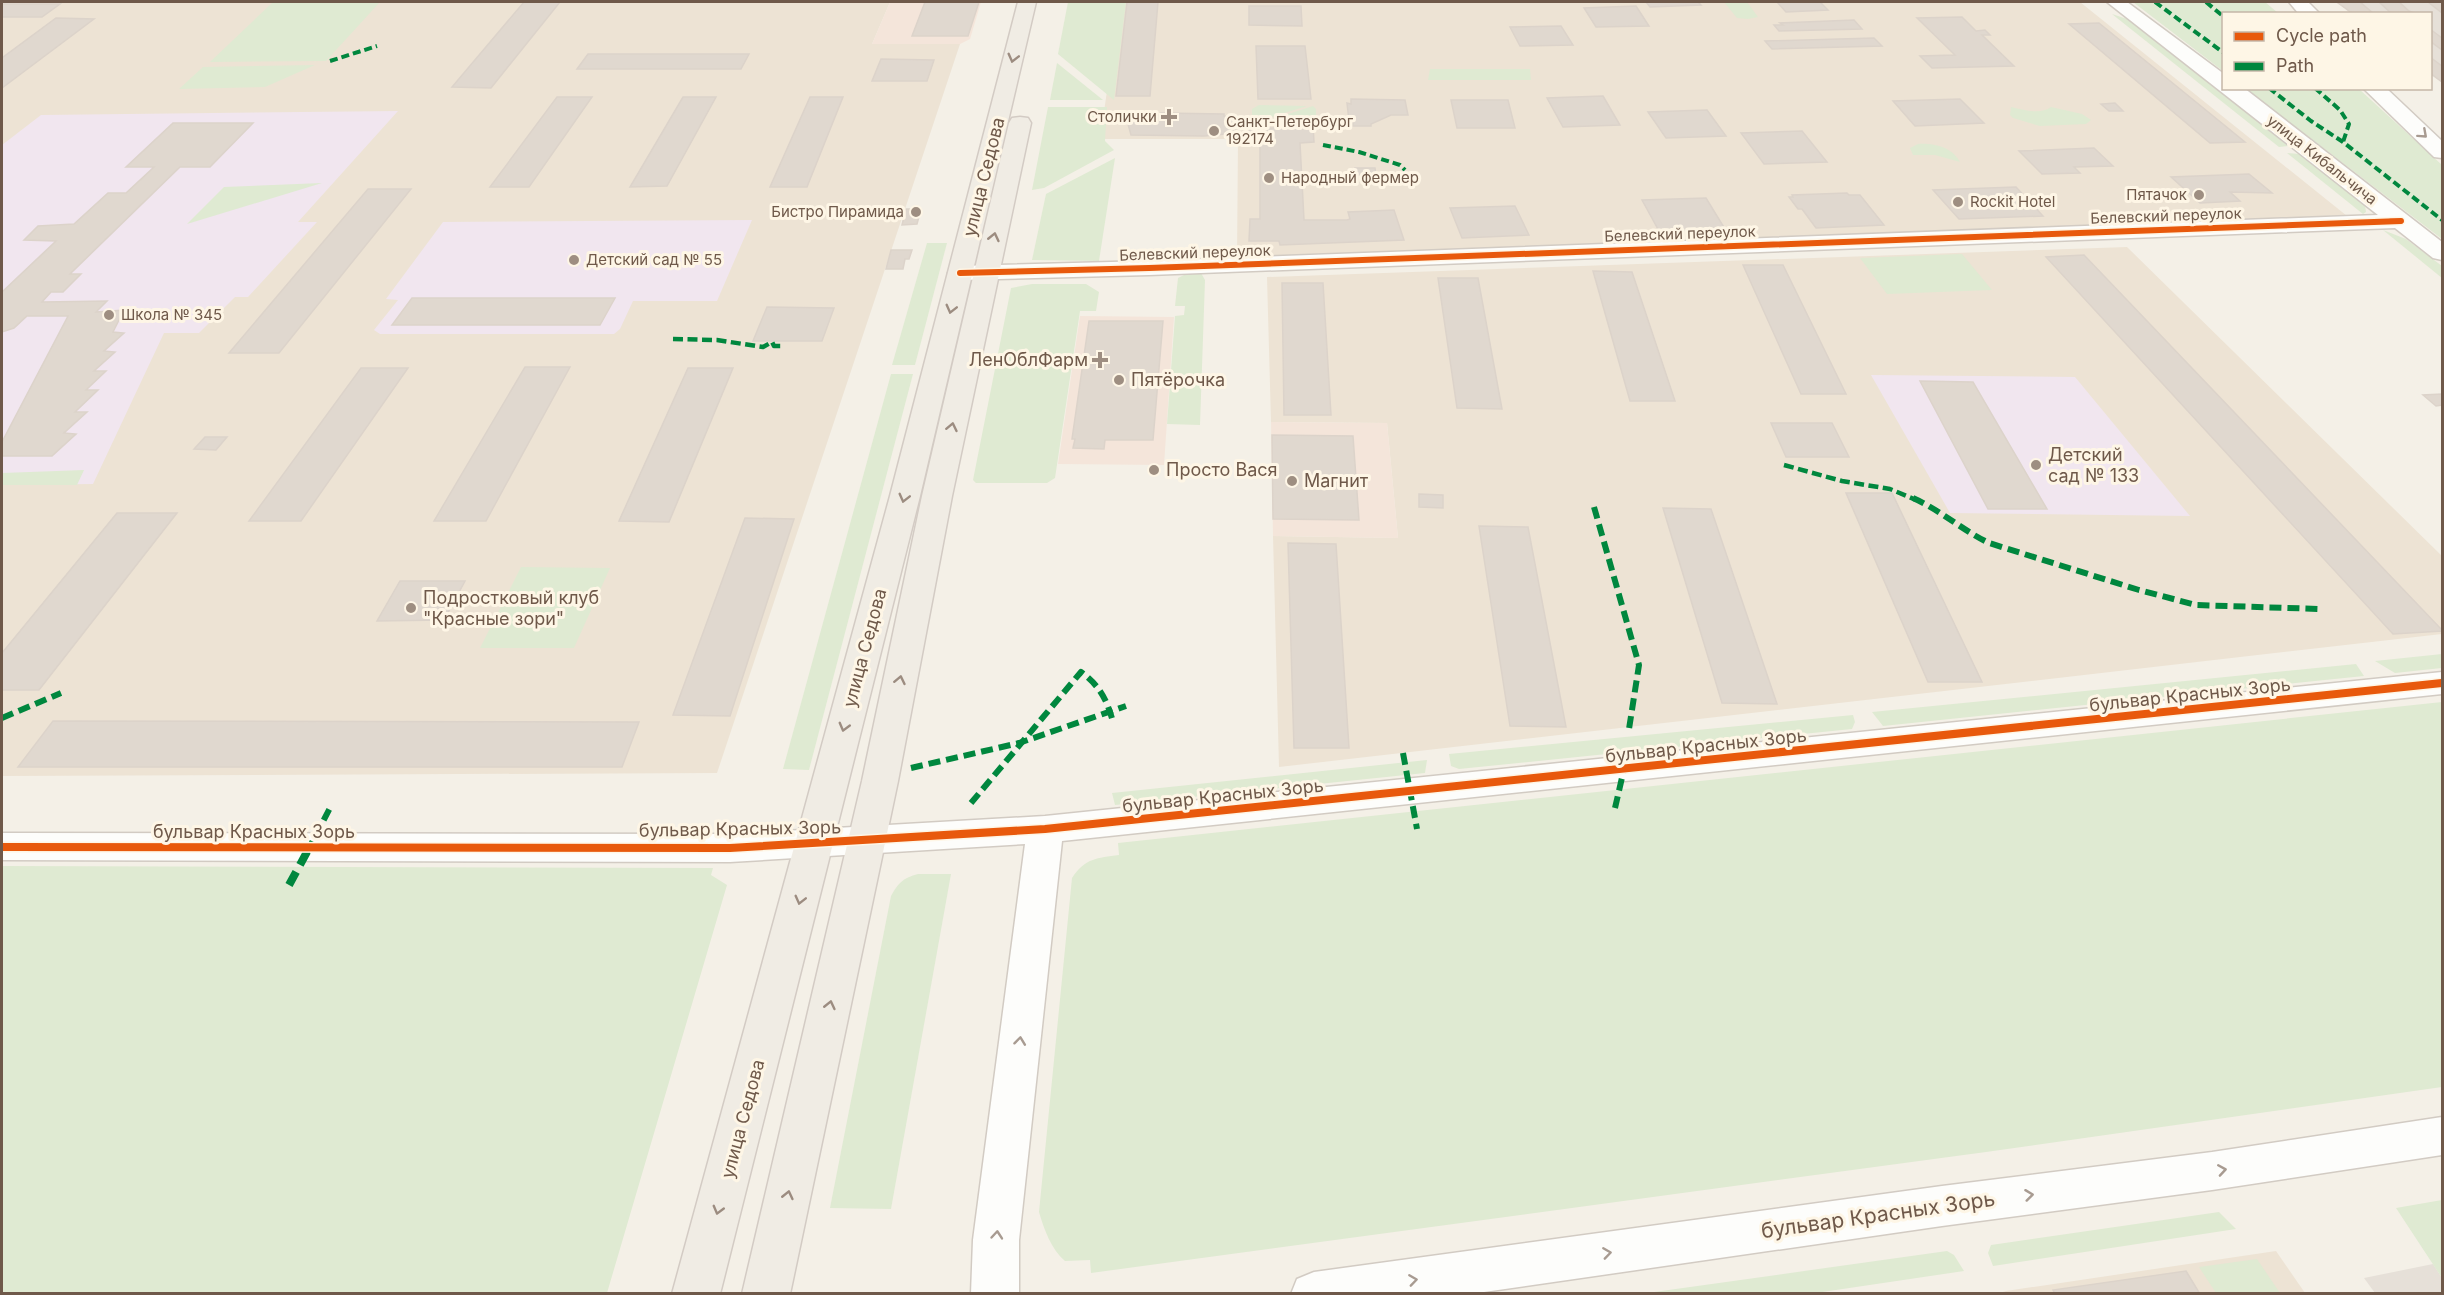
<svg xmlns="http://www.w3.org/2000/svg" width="2444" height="1295" viewBox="0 0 2444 1295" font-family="Inter,sans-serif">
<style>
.residential{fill:#ede3d4}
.commercial{fill:#f4e5da}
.industrial{fill:#e6e0d8}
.education{fill:#f1e6ef}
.green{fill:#dfead2}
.building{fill:#e0d8cf;stroke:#dcd3ca;stroke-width:1.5}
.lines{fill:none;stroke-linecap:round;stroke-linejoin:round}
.minor-casing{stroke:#d2cbc3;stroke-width:3}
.major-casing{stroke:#d3cbc4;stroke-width:3}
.minor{fill:#fdfdfb;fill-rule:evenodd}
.major{fill:#f0ece4;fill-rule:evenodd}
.quiet-far3{stroke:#00873e;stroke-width:4;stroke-dasharray:8 4;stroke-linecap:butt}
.quiet-far2{stroke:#00873e;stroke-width:4.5;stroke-dasharray:10 4.5;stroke-linecap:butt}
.quiet-far1{stroke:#00873e;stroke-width:6;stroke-dasharray:12 6;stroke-linecap:butt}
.quiet{stroke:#00873e;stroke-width:8;stroke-dasharray:15 8;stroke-linecap:butt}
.cycleway-far2-casing{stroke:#fef6e6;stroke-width:7}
.cycleway-far1-casing{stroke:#fef6e6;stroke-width:9}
.cycleway-casing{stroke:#fef6e6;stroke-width:11}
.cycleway-far2{stroke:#e8590c;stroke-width:4.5}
.cycleway-far1{stroke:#e8590c;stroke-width:6}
.cycleway{stroke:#e8590c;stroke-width:8}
.oneway{stroke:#9c8c80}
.oneway2{stroke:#a89b91}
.poi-dot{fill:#9e8e81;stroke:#fef6e6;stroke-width:2}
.labels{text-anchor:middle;stroke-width:6;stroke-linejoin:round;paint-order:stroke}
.far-poi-label{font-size:15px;fill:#6f594a;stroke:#fef6e6;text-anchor:start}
.far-street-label{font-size:15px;fill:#6f594a;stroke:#fef6e6}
.street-label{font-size:18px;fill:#6f594a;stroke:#fef6e6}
.poi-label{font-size:18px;fill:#6f594a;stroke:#fef6e6;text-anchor:start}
.near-street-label{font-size:21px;fill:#6f594a;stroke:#fef6e6}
</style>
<rect width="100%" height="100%" fill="#f4f0e7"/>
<!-- residential -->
<g class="residential">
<path d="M2,2H890L872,44H960L717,773L2,776Z"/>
<path d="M1120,2H2080L2347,216L1237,258L1238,139H1100Z"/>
<path d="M2127,247L2442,556V634L1279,767L1273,536L1398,538L1387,423L1271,422L1267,277Z"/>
<path d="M2276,1251L2305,1293L1997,1294L2006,1291Z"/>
</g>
<!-- commercial -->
<g class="commercial">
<path d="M890,2H981L970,39L960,44H872Z"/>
<path d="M1080,316L1174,317L1164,465L1058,464Z"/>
<path d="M1271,422L1387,423L1398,538L1273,536Z"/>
</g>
<!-- industrial -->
<g class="industrial">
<path d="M2335,2H2442V82L2431,73L2430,14L2353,13Z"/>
<path d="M2433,1264L2442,1278V1293H2375L2364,1278Z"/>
</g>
<!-- education -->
<g class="education">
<path d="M398,111L298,222H317L248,297H235L199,333H164L93,484L2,485V145L41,115Z"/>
<path d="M752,220L717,301H633L620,329L614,334H380L374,330L398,300L386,299L443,222Z"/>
<path d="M1871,375L2075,377L2190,516L1950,513Z"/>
</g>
<!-- green -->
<g class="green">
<path d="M273,2H380L326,61L210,62Z"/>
<path d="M1068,2H1126L1114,100L1058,54Z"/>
<path d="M1724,2H1747L1758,17L1748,19L1737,18Z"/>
<path d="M2133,2H2265L2278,13L2224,14L2223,71Z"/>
<path d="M2112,14L2130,20L2288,146L2279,147Z"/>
<path d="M1057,63L1103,100H1050Z"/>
<path d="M315,65L265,87L179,89L203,67Z"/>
<path d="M1430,69H1530L1531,80H1428Z"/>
<path d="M2246,89H2359L2442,165V239Z"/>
<path d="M1259,105L1307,106L1265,119L1252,115V109Z"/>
<path d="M1313,106L1316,109V120H1269Z"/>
<path d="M1048,107H1107L1105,141L1114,150L1044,188L1032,190Z"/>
<path d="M2011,107C2023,110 2041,115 2051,107L2082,114L2091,120L2086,124L2040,126L2013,118L2010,115Z"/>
<path d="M1918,144C1934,143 1952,147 1960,162L1935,155H1913L1910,148Z"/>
<path d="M2287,153L2300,154L2365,205L2366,212L2363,214Z"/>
<path d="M1115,158L1099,261L1032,260L1046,194Z"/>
<path d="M322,183L187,224L224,187Z"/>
<path d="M2383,230L2406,239L2442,266V278Z"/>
<path d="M927,243H947L915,365H892Z"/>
<path d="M1962,254L1992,290L1887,294L1860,258Z"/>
<path d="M1201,273L1205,280L1200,425L1167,424L1175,316L1184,315L1185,306H1175L1178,278L1186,274Z"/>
<path d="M1032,284H1086L1099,292L1096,311H1080L1055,478L1047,483H976L973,480L1011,288Z"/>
<path d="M891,374H913L809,770L783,769Z"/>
<path d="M84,470L77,485H2V473Z"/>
<path d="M521,567L610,568L574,648H480Z"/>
<path d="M2442,654V668L2395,673L2375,661Z"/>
<path d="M2356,664L2364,676L1883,726L1872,712Z"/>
<path d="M2442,702V1087L1986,1152L1091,1273L1090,1260L1065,1261C1051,1249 1044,1229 1039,1212L1072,878C1085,858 1097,858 1119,855L1118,843Z"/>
<path d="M1853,715L1855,722L1852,729L1459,769L1451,766L1449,754Z"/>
<path d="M1427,760L1425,773L1115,805L1112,793Z"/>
<path d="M2,866L713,868L711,875L727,885L607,1293H2Z"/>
<path d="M918,874H951L891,1209L830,1208L891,896C898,883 903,878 918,874Z"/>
<path d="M2442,1200V1278L2396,1208Z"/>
<path d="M2219,1212L2236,1229L1993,1266L1988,1253L1991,1245Z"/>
<path d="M1947,1251L1954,1255L1964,1271L1809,1294L1647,1293Z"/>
<path d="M2257,1259L2280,1293H2216L2199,1267Z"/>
</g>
<!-- building -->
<g class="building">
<path d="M524,2H560L491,88L452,87Z"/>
<path d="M925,2H979L968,36H912Z"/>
<path d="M1127,2H1158L1150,96H1116Z"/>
<path d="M1646,2H1698L1701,5L1650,7Z"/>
<path d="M1777,2H1820L1828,10L1786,12Z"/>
<path d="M2337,2H2360L2374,14H2353Z"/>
<path d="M2379,2H2399L2409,11L2417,14H2392Z"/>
<path d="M2428,2H2442V13Z"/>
<path d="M2,4H60L42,17H2Z"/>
<path d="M1249,6H1301L1302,26L1249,25Z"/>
<path d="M1636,6L1649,26L1596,27L1584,8Z"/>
<path d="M1962,17L1976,31L1985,30L1990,35H1982L2014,66L1932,68L1920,56L1955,55L1917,18Z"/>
<path d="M56,18L94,19L2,88V58Z"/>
<path d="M1854,20L1862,29L1779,31L1774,25H1783L1780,23Z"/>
<path d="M2099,23L2245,142L2210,143L2069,24Z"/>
<path d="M1561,26L1573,45L1520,46L1510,27Z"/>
<path d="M2430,29L2442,38V50L2430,41Z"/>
<path d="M1874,38L1882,46L1772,49L1765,41Z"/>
<path d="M1256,46H1305L1311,99H1258Z"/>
<path d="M588,54H749L741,69H577Z"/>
<path d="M2430,57L2442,66V82L2430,73Z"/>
<path d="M881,59L934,60L927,81H872Z"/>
<path d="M1603,96L1620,125L1563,127L1547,98Z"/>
<path d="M557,97H592L529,187H490Z"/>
<path d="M683,97H716L667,186L630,187Z"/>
<path d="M810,97H843L807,187H770Z"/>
<path d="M1351,99L1405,100L1408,115H1391L1371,124V126H1353V121H1349L1347,103L1351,104Z"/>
<path d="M1960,99L1984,123L1915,126L1893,101Z"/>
<path d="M1451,100H1508L1515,128H1457Z"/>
<path d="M2115,103L2123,111H2109L2101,104Z"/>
<path d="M1707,110L1726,136L1666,138L1648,112Z"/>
<path d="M1161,113L1224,114V116L1235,117V130L1225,132V134L1204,136L1131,135L1128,124L1132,115H1161Z"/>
<path d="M173,123H253L210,167H180L70,274H81L63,292H51L42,302L107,301L96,312L124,310L113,332L124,333L104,351L115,352L94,371H106L86,390H98L75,412H87L64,433L76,434L52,456H2V442L68,316H27L14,328L2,332V292L56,241L24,240L38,226L74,224L108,193H126L154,167H126Z"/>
<path d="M1277,124L1313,125L1314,142L1300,143L1304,220H1347L1350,219L1348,212L1394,210L1404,240L1280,245L1279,241H1249L1250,219H1260V146H1249V128H1277Z"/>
<path d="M1802,131L1827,162L1764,164L1741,133Z"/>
<path d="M2094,148L2113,166L2074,167L2080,173L2042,174L2019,151Z"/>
<path d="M1355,168H1375L1376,176L1356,175Z"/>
<path d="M2249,174L2272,193L2230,192L2240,201L2200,203L2171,177Z"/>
<path d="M2016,187L2043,216L1959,219L1933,190Z"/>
<path d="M368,189H411L279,353H229Z"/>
<path d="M1847,193L1849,195H1860L1884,225L1816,228L1802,209H1798L1789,197H1793L1792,195Z"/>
<path d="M1706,198L1725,229L1659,231L1642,200Z"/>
<path d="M1515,206L1529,235L1462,238L1450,208Z"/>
<path d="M906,209H921L917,224L902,225Z"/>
<path d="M891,250H912L909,259H905L903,269H886Z"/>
<path d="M2084,255L2442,630V631L2393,634L2046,257Z"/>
<path d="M1743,265H1783L1846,394H1801Z"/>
<path d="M1593,271L1632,272L1675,401H1630Z"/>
<path d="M1438,278H1478L1502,409L1457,408Z"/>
<path d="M1282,283H1323L1331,415H1284Z"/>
<path d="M412,298H615L600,325H392Z"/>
<path d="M767,307L834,308L822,341H753Z"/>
<path d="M1089,321H1163L1153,440H1105L1104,449L1073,448L1075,439H1072Z"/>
<path d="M525,367H570L486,521H434Z"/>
<path d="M361,368H408L301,521H249Z"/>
<path d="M688,368H733L669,522L619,521Z"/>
<path d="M1920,381L1973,382L2047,509H1988Z"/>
<path d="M2442,394V405L2436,406L2423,395Z"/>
<path d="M1771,423H1832L1849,457H1786Z"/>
<path d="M1272,435L1353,436L1359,520L1273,519Z"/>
<path d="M205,437H227L216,450L194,449Z"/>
<path d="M1846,493H1892L1982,682H1928Z"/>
<path d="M1419,494L1443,495V508L1419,507Z"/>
<path d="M1663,508L1711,509L1777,704L1722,703Z"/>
<path d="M117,513H177L39,690H2V653Z"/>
<path d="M745,518L794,519L730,716L673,715Z"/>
<path d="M1479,526L1528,527L1566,727L1510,726Z"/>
<path d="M1288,543L1336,544L1349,748H1294Z"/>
<path d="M400,581H465L444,620L377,621Z"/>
<path d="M53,721L639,722L622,767H18Z"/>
<path d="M2186,1271L2200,1294H2055L2053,1290Z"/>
</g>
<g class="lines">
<defs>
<g id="minor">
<path d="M2107,2H2127L2224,74V88H2244L2442,242V260L2433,258L2395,228L1149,275L960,280L951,278L948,273L951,268L960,266L1149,261L2378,215Z"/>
<path d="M2289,2H2308L2320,14H2299Z"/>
<path d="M2363,88H2386L2442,141V158L2434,157Z"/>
<path d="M2442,672V694L1062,841L1019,1240V1294H971L973,1240L1025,844L730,862L2,860V833L730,834L1045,816Z"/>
<path d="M2442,1117V1155L2212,1190L1942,1226L1470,1294H1291L1297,1279L1314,1272L1942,1186L2212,1152Z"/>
</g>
<g id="major">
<path d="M1018,2H1036L920,496L720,1294H672L890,496Z"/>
<path d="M1020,117L1028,118L1031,123L952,496L898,781L790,1294H742L862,781L922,496L1009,123L1012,118Z"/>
</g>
</defs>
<!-- minor casing -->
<use href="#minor" class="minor-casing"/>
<!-- major casing -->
<use href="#major" class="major-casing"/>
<!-- minor -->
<use href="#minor" class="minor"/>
<!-- major -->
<use href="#major" class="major"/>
<!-- quiet-far3 -->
<g class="quiet-far3">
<path d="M2155,2L2224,53"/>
<path d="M2206,2L2224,17"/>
<path d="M330,61L377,46"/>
<path d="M2269,88L2311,121L2343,142L2442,220"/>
<path d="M2315,88L2340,110L2349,124L2343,142"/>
<path d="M1323,145L1359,152L1400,165L1405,170"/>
</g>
<!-- quiet-far2 -->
<g class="quiet-far2">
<path d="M673,339L717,340L763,347L772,342L774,346H784"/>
<path d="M1784,465L1842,481L1890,489L1916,500"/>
</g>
<!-- quiet-far1 -->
<g class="quiet-far1">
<path d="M1913,498C1940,510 1962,530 1989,543L2139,590L2196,605L2319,609"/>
<path d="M1594,507L1639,665L1629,729"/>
<path d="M2,718L61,693"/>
<path d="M1403,753L1417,829"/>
<path d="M911,768L1019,743L1126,706"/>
<path d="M971,803L1081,672C1100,686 1107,700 1113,722"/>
<path d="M1615,808L1624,769"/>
<path d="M307,852L330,808"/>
</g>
<!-- quiet -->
<path class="quiet" d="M289,885L308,850"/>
<defs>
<path id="cycleway-far2" d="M2390,221H2401"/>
<path id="cycleway-far1" d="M960,273L1149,268L2401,221"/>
<path id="cycleway" d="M2,847L730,848L1045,829L2442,683"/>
</defs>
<!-- cycleway-far2 casing -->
<use href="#cycleway-far2" class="cycleway-far2-casing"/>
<!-- cycleway-far1 casing -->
<use href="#cycleway-far1" class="cycleway-far1-casing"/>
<!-- cycleway casing -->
<use href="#cycleway" class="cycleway-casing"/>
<!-- cycleway-far2 -->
<use href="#cycleway-far2" class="cycleway-far2"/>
<!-- cycleway-far1 -->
<use href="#cycleway-far1" class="cycleway-far1"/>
<!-- cycleway -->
<use href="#cycleway" class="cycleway"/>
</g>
<!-- one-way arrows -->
<defs><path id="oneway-chevron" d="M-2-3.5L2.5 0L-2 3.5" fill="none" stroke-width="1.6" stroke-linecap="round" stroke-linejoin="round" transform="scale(1.5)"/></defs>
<g class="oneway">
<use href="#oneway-chevron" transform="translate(1013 58) rotate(104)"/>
<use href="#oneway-chevron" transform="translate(994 237) rotate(-77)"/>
<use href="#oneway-chevron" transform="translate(951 309) rotate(104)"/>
<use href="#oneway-chevron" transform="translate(952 427) rotate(-78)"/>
<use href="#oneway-chevron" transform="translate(904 498) rotate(104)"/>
<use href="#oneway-chevron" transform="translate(900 680) rotate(-78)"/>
<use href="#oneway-chevron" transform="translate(844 727) rotate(105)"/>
<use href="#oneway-chevron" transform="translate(800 900) rotate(104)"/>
<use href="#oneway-chevron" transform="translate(830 1005) rotate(-77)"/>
<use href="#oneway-chevron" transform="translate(788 1195) rotate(-77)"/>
<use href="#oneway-chevron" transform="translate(718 1210) rotate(105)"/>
</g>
<g class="oneway2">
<use href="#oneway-chevron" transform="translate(2423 134) rotate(42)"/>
<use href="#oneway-chevron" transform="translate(1020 1041) rotate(-83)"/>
<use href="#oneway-chevron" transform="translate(2222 1170) rotate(-9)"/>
<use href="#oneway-chevron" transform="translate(2029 1195) rotate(-7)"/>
<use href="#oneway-chevron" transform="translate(997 1235) rotate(-85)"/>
<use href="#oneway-chevron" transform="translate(1607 1253) rotate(-8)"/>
<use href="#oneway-chevron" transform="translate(1413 1280) rotate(-8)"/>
</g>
<!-- markers -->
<g class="poi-dot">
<path d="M1166 108h6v6h6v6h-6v6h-6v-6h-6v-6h6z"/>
<circle cx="1214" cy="131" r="6"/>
<circle cx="1269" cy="178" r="6"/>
<circle cx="2199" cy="195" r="6"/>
<circle cx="1958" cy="202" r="6"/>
<circle cx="916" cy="212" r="6"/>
<circle cx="574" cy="260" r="6"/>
<circle cx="109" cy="315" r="6"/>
<path d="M1097 351h6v6h6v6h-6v6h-6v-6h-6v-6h6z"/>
<circle cx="1119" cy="380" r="6"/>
<circle cx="2036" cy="465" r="6"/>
<circle cx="1154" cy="470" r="6"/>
<circle cx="1292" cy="481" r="6"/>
<circle cx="411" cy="608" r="6"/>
</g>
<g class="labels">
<!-- far-poi labels -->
<g class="far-poi-label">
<text x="1157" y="122" text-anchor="end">Столички</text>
<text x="1226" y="127">Санкт-Петербург<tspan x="1226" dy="17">192174</tspan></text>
<text x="1281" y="183">Народный фермер</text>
<text x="2187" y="200" text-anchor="end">Пятачок</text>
<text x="1970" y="207">Rockit Hotel</text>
<text x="904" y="217" text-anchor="end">Бистро Пирамида</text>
<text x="586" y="265">Детский сад № 55</text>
<text x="121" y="320">Школа № 345</text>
</g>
<!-- far-street labels -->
<g class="far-street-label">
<text transform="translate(2322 160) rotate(38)" y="5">улица Кибальчича</text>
<text transform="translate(2166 216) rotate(-2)" y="5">Белевский переулок</text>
<text transform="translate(1680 234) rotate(-2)" y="5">Белевский переулок</text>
<text transform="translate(1195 253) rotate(-2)" y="5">Белевский переулок</text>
</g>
<!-- street labels -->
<g class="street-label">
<text transform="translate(984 177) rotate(-76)" y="6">улица Седова</text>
<text transform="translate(865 648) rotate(-75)" y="6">улица Седова</text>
<text transform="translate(2190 695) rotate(-6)" y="6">бульвар Красных Зорь</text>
<text transform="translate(1706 746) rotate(-6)" y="6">бульвар Красных Зорь</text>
<text transform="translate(1223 796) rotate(-6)" y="6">бульвар Красных Зорь</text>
<text transform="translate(740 829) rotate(-1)" y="6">бульвар Красных Зорь</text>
<text x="254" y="838">бульвар Красных Зорь</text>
<text transform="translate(743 1119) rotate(-75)" y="6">улица Седова</text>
</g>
<!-- poi labels -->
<g class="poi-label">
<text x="1088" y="366" text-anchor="end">ЛенОблФарм</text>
<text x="1131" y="386">Пятёрочка</text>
<text x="2048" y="461">Детский<tspan x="2048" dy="21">сад № 133</tspan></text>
<text x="1166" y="476">Просто Вася</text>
<text x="1304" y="487">Магнит</text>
<text x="423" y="604">Подростковый клуб<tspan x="423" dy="21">"Красные зори"</tspan></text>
</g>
<!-- near-street labels -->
<g class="near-street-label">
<text transform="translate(1878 1215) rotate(-8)" y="7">бульвар Красных Зорь</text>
</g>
</g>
<!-- border -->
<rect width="2444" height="1295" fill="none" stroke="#6f594a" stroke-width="6"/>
<!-- legend -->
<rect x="2222" y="12" width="210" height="78" fill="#fef6e6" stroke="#c5b7a8" stroke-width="1.5"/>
<rect x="2234" y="32" width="30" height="9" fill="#e8590c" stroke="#c5b7a8" stroke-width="1.5"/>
<text x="2276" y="42" font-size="18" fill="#6f594a">Cycle path</text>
<rect x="2234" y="62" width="30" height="9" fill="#00873e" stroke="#c5b7a8" stroke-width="1.5"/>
<text x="2276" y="72" font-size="18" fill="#6f594a">Path</text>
</svg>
